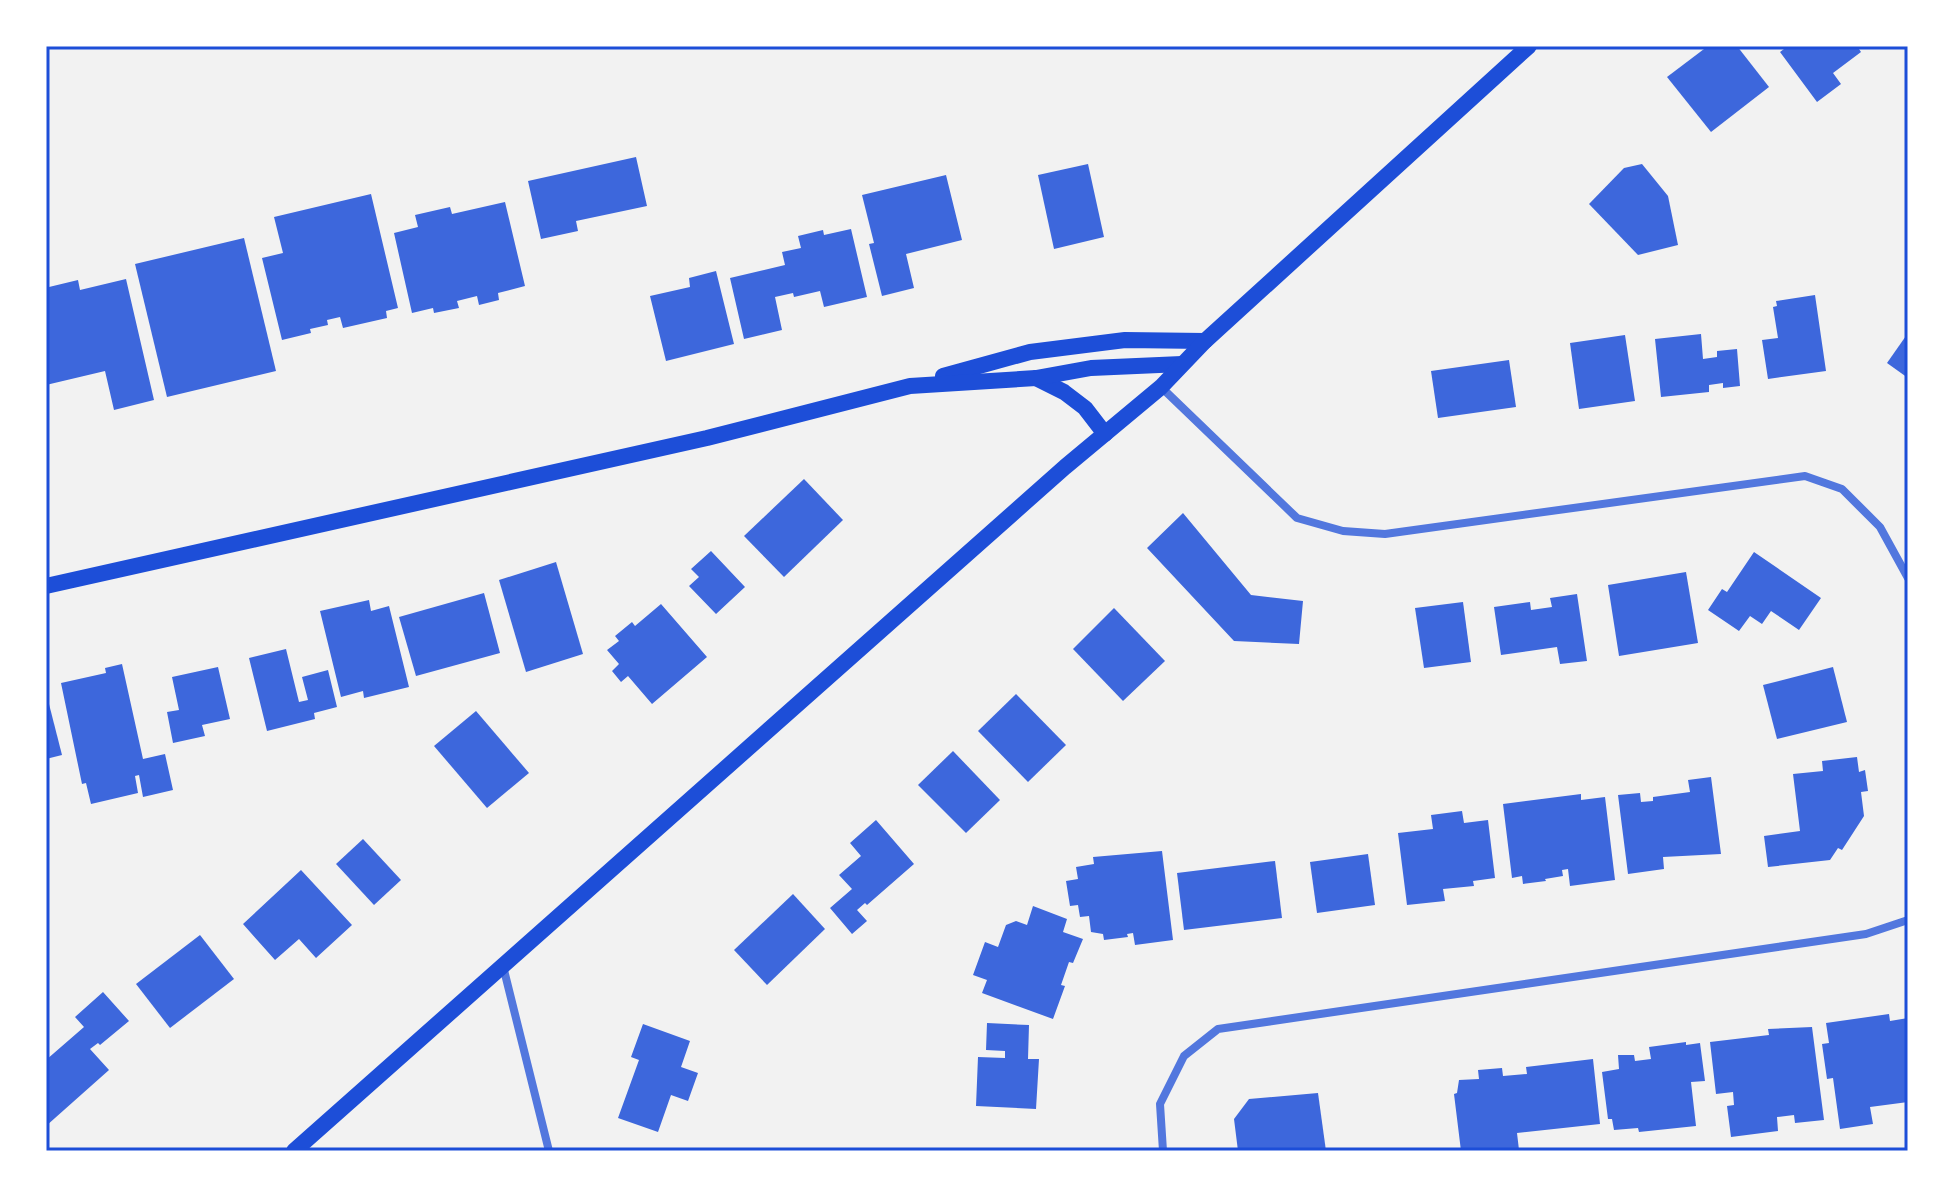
<svg xmlns="http://www.w3.org/2000/svg" width="1954" height="1197" viewBox="0 0 1954 1197" font-family="Raleway,sans-serif">
<style>
.building{fill:#3d67dc}
.lines{fill:none;stroke-linecap:round;stroke-linejoin:round}
.minor{stroke:#5277de;stroke-width:8}
.secondary{stroke:#1d4ed8;stroke-width:16}
.neatline{fill:none;stroke:#1d4ed8;stroke-width:3}
</style>
<rect width="100%" height="100%" fill="#f2f2f2"/>
<!-- building -->
<g class="building">
<path d="M1708,46H1737L1769,87L1711,132L1667,77Z"/>
<path d="M1788,46H1857L1861,52L1833,73L1841,84L1817,102L1780,52Z"/>
<path d="M636,157L647,206L576,221L578,231L541,239L528,181Z"/>
<path d="M1088,164L1104,237L1054,249L1038,175Z"/>
<path d="M1642,164L1668,196L1678,245L1638,255L1589,204L1624,168Z"/>
<path d="M946,175L962,240L906,254L914,288L882,296L869,244L874,243L862,195Z"/>
<path d="M371,194L398,308L386,311L387,318L343,328L340,317L327,320L328,325L310,329L311,333L282,340L262,258L283,253L274,217Z"/>
<path d="M505,202L525,286L498,293L499,300L479,305L477,296L457,301L459,308L434,313L433,308L412,313L394,233L418,227L415,215L450,207L452,214Z"/>
<path d="M851,229L867,297L824,307L820,291L794,297L793,293L775,297L782,330L744,339L730,278L785,265L782,252L801,248L798,236L823,230L824,235Z"/>
<path d="M244,238L276,371L167,397L135,264Z"/>
<path d="M716,271L734,344L666,361L650,296L690,287L689,278Z"/>
<path d="M46,279L49,287L78,280L80,290L126,279L154,400L114,410L105,371L46,385Z"/>
<path d="M1815,295L1826,371L1768,379L1762,340L1778,338L1773,307L1777,306L1776,301Z"/>
<path d="M1908,333V378L1887,363Z"/>
<path d="M1701,334L1703,359L1717,357V351L1737,349L1740,386L1723,388V383L1709,385V392L1661,397L1655,339Z"/>
<path d="M1625,335L1635,401L1579,409L1570,343Z"/>
<path d="M1509,360L1516,407L1438,418L1431,371Z"/>
<path d="M804,479L843,520L784,577L744,536Z"/>
<path d="M1183,513L1251,595L1303,601L1299,644L1234,641L1147,548Z"/>
<path d="M711,551L745,587L716,614L689,586L699,577L691,569Z"/>
<path d="M1754,552L1821,598L1799,630L1771,611L1762,624L1750,616L1739,631L1708,610L1722,589L1727,592Z"/>
<path d="M556,562L583,654L526,672L499,580Z"/>
<path d="M1686,572L1698,643L1619,656L1608,585Z"/>
<path d="M484,593L500,653L416,676L399,617Z"/>
<path d="M1577,594L1587,661L1560,664L1557,647L1501,655L1494,607L1530,602L1531,610L1552,607L1550,598Z"/>
<path d="M369,600L371,611L389,606L409,687L364,698L363,691L341,697L320,611Z"/>
<path d="M1463,602L1471,662L1424,668L1415,608Z"/>
<path d="M661,604L707,657L652,704L628,676L621,682L612,671L619,664L607,650L619,641L615,636L632,622L635,626Z"/>
<path d="M1114,608L1165,661L1123,701L1073,649Z"/>
<path d="M286,649L299,702L308,700L302,677L328,670L337,707L314,713L315,719L267,731L249,658Z"/>
<path d="M122,664L143,759L165,754L173,790L143,797L139,775L135,776L138,793L91,804L86,783L82,784L61,683L106,673L105,668Z"/>
<path d="M218,667L230,719L202,725L205,736L173,743L167,712L179,710L172,677Z"/>
<path d="M1833,667L1847,722L1777,739L1763,685Z"/>
<path d="M1016,694L1066,745L1028,782L978,731Z"/>
<path d="M49,704L62,755L46,759V705Z"/>
<path d="M476,711L529,773L487,808L434,746Z"/>
<path d="M953,751L1000,800L966,833L918,785Z"/>
<path d="M1857,757L1859,772L1865,770L1868,791L1861,792L1864,816L1842,850L1838,848L1830,860L1768,867L1764,836L1800,831L1793,774L1823,771L1822,761Z"/>
<path d="M1711,777L1721,854L1663,857L1664,869L1628,874L1618,795L1640,793L1641,802L1653,801V797L1690,792L1688,780Z"/>
<path d="M1581,794V800L1605,797L1615,880L1570,886L1568,869L1562,870L1563,876L1545,879L1546,881L1523,884L1522,876L1512,878L1503,804Z"/>
<path d="M1462,811L1464,823L1488,820L1495,878L1473,881L1474,886L1443,889L1445,901L1407,905L1398,833L1433,829L1431,815Z"/>
<path d="M876,820L914,864L867,905L865,903L857,910L867,921L852,934L830,908L852,889L839,875L861,856L850,843Z"/>
<path d="M363,839L401,880L374,905L336,864Z"/>
<path d="M1162,851L1173,940L1135,945L1133,933L1127,934L1128,937L1104,940L1103,934L1091,932L1089,916L1080,917L1078,905L1070,906L1066,881L1078,879L1076,867L1094,864L1093,857Z"/>
<path d="M1368,854L1375,905L1317,913L1310,862Z"/>
<path d="M1275,861L1282,918L1184,930L1177,873Z"/>
<path d="M301,870L352,925L316,958L299,939L275,960L243,924Z"/>
<path d="M793,894L825,929L767,985L734,950Z"/>
<path d="M1033,906L1067,919L1063,932L1083,939L1073,963L1069,962L1061,985L1065,986L1053,1019L982,993L987,980L973,975L985,942L998,947L1006,925L1016,921L1027,925Z"/>
<path d="M200,935L234,979L170,1028L136,984Z"/>
<path d="M103,992L129,1021L100,1045L98,1043L90,1049L109,1070L46,1126V1060L84,1027L75,1017Z"/>
<path d="M1889,1014L1890,1021L1908,1018V1102L1870,1107L1873,1124L1840,1129L1833,1078L1827,1079L1822,1044L1829,1043L1826,1023Z"/>
<path d="M987,1023L1029,1025L1028,1059H1039L1036,1109L976,1106L978,1057L1005,1058V1051L986,1050Z"/>
<path d="M643,1024L690,1041L681,1067L698,1073L688,1101L671,1095L658,1132L618,1118L639,1060L631,1057Z"/>
<path d="M1812,1027L1824,1120L1795,1123L1794,1115L1777,1117L1778,1131L1731,1137L1727,1106L1734,1105L1733,1092L1716,1094L1710,1042L1769,1035L1768,1029Z"/>
<path d="M1686,1042V1045L1700,1043L1705,1081L1691,1082L1696,1126L1639,1132L1638,1128L1614,1130L1612,1119H1608L1602,1072L1619,1069L1618,1055H1634L1635,1061L1651,1059L1649,1047Z"/>
<path d="M1593,1059L1600,1124L1517,1133L1519,1150L1461,1151L1454,1094L1457,1093L1459,1080L1479,1079L1478,1070L1502,1068L1503,1076L1527,1074L1526,1067Z"/>
<path d="M1318,1093L1326,1151H1238L1234,1119L1249,1099Z"/>
</g>
<g class="lines">
<!-- minor -->
<g class="minor">
<path d="M1161,387L1297,518L1343,531L1385,534L1805,476L1842,489L1880,527L1908,578"/>
<path d="M503,966L549,1151"/>
<path d="M1163,1151L1160,1104L1184,1056L1218,1029L1866,934L1908,920"/>
</g>
<!-- secondary -->
<g class="secondary">
<path d="M943,376L1030,352L1125,340L1205,341"/>
<path d="M1036,378L1064,392L1085,408L1105,434"/>
<path d="M46,586L707,438L910,386L1036,378L1091,368L1182,364"/>
<path d="M294,1151L1065,467L1161,387L1205,341L1529,46"/>
</g>
</g>
<!-- border -->
<rect width="1954" height="1197" fill="none" stroke="#ffffff" stroke-width="96"/>
<rect x="48" y="48" width="1858" height="1101" class="neatline"/>
</svg>
